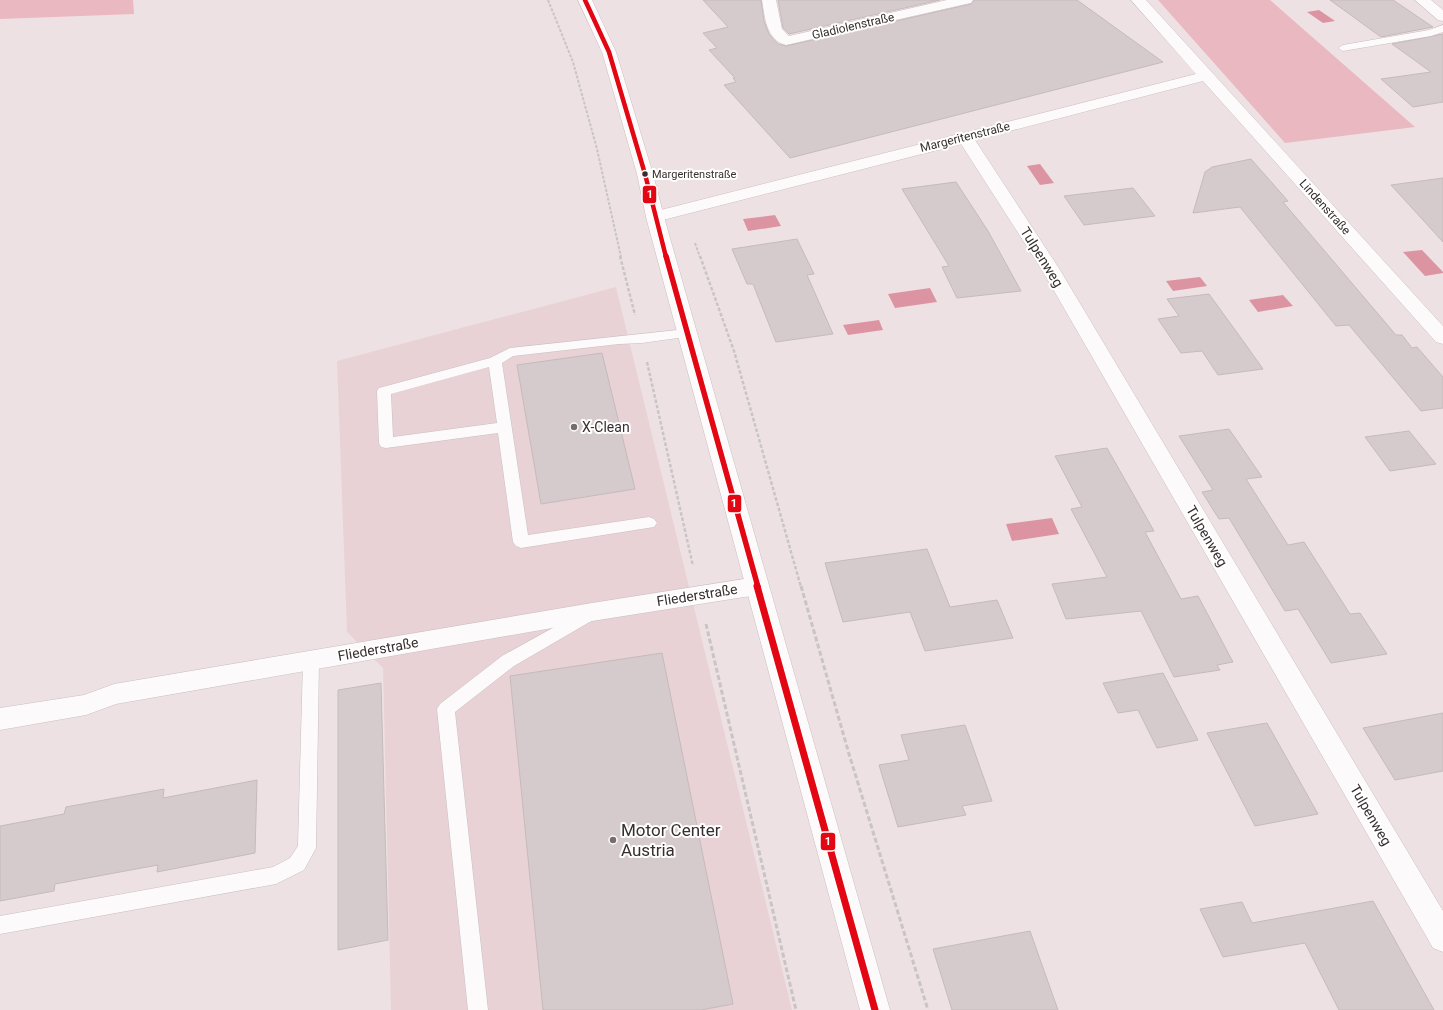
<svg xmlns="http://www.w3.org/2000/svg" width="1443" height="1010" viewBox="0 0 1443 1010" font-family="Roboto,sans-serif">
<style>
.built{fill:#e9d2d5}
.green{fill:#eab8c0}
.water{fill:#dd94a2}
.building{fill:#d5cbcc;stroke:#c5babc}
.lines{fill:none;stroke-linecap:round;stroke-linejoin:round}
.lane-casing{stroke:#c9bfc1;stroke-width:1}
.street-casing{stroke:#c9bfc1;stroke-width:1}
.secondary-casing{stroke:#c9bfc1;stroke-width:1}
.path-far2{stroke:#c9c5c5;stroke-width:2;stroke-dasharray:3 1.5;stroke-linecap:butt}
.path-far1{stroke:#c9c5c5;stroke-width:2.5;stroke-dasharray:3.5 2;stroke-linecap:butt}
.path{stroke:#c9c5c5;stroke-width:3;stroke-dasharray:5 2.5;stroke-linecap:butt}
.lane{fill:#fcfafb;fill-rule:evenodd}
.street{fill:#fcfafb;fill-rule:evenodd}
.secondary{fill:#fcfafb;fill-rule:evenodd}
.bus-1-far2-casing{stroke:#fff;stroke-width:6}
.bus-1-far1-casing{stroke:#fff;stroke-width:8}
.bus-1-casing{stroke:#fff;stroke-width:10}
.bus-1-far2{stroke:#e30613;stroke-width:4.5}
.bus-1-far1{stroke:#e30613;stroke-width:5.5}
.bus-1{stroke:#e30613;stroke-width:7}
.bus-dot{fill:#372e2f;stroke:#fff;stroke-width:1.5}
.poi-dot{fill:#776d6e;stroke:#fff;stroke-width:1.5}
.labels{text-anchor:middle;stroke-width:4;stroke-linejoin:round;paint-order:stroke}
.far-bus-label{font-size:11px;fill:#372e2f;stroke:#fff;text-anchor:start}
.far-street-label{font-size:12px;fill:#372e2f;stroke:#fff}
.street-label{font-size:14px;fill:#372e2f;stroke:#fff}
.poi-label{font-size:14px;fill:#372e2f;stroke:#fff;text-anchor:start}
.near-poi-label{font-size:17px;fill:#372e2f;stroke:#fff;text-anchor:start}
.line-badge{stroke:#fff;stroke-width:1.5}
.badge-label{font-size:11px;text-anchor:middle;font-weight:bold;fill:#fff}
</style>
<rect width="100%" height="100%" fill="#eee1e3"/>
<!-- built -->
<path class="built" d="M616,287L792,1010H391L383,668L347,632L337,361Z"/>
<!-- green -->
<g class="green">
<path d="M0,0H133L134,14L0,19Z"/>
<path d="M1158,0H1270L1415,127L1285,143Z"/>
</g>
<!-- water -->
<g class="water">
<path d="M1319,10L1335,21L1323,23L1307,12Z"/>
<path d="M1040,164L1054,183L1040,185L1027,166Z"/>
<path d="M775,215L781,226L748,231L743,219Z"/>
<path d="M1422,250L1443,272V273L1425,276L1403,252Z"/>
<path d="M1200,277L1207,286L1173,291L1166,281Z"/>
<path d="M930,288L937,302L895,308L888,294Z"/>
<path d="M1283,295L1293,306L1258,312L1249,300Z"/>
<path d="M879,320L883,330L848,335L843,325Z"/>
<path d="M1052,518L1059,534L1012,541L1006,524Z"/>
</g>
<!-- building -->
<g class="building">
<path d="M703,0H761L764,21L769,34L778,44L786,46L971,4L974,0H1077L1163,62L790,158L724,85L736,82L733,78H735L709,50L717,48L703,33L728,27Z"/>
<path d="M778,0H940L789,34L783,28Z"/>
<path d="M1330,0H1393L1433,27L1381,37Z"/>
<path d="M1443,34V102L1413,107L1381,79L1431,72L1392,44Z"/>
<path d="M1251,159L1288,201L1283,202L1396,335H1402L1412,348L1417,347L1443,377V408L1421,411L1349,325L1336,326L1240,207L1193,213L1205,172L1212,167Z"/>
<path d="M1443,178V242L1391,185Z"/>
<path d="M956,182L988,231L1021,291L957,298L942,267L949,266L902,189Z"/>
<path d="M1133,188L1155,216L1084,225L1064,196Z"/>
<path d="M797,239L814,274L807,275L833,334L776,342L753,284H747L732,249Z"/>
<path d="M1209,294L1246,345L1263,369L1218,375L1202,351L1181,353L1158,319L1179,316L1167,299Z"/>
<path d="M602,353L635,489L541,504L517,365Z"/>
<path d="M1229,429L1262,477L1246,479L1288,545L1304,542L1350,614L1360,613L1387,654L1331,663L1298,609L1285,611L1229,518L1219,519L1202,492L1213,490L1179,436Z"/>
<path d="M1409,431L1436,464L1390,471L1365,437Z"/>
<path d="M1107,448L1154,531L1145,532L1181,599L1198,596L1233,662L1217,665L1220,670L1174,677L1141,611L1066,619L1052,584L1107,577L1071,509L1082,507L1055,456Z"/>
<path d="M927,549L950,607L997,600L1013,638L925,651L910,612L843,622L825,563Z"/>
<path d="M662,653L733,1004L701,1010H543L510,676Z"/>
<path d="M1163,673L1198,740L1157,748L1138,710L1118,713L1103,683Z"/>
<path d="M381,683L388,940L338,950V690Z"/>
<path d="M1443,713V771L1395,780L1363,728Z"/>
<path d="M1267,723L1318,814L1255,826L1207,733Z"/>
<path d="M965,725L992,801L962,806L966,815L898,827L879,765L909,760L901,735Z"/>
<path d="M257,780L255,853L157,872L158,865L109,874L55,884L54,891L0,901V826L64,814L66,807L164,789L163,798Z"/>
<path d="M1373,901L1434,1010H1339L1305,943L1223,957L1200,909L1242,902L1252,923Z"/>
<path d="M1030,931L1058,1010H952L933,949Z"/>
</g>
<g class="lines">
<defs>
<g id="lane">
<path d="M1443,25V32L1431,36L1343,51L1338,48L1343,45L1429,30Z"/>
<path d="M687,329L692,330L694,333L692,336L642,343L619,344L513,356L502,363L528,535L649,517L654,519L657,523L654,527L521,548L516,546L513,542L498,433L386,448L381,447L379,443L377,391L379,388L490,358L510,348ZM489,367L497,423L393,437L391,394Z"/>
<path d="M587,609L593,610L595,615L593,620L514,666L455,712L488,1010H468L437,709L440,704L502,656Z"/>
<path d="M311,654L317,656L319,661L316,848L304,870L276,884L0,934V916L273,867L290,858L298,846L303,661L305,656Z"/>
</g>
<g id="street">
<path d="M762,0H776L782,29L789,36L947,0H973L971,3L966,4L786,45C766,40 765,17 762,0Z"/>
<path d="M1131,0H1146L1443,326V344L1436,342L1203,81L975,140L1060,270L1443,911V952L1433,948L1042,270L961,144L655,222L649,221L646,217L649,213L1196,74Z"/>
<path d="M1415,0H1431L1443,10V21L1438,20Z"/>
<path d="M757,577L765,580L769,586L765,592L757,595L592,621L116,704L86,715L0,730V708L84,695L114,684L592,603Z"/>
</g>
<path id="secondary" d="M578,0H592L616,52L653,174L664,217L890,1010H860L646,217L637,174L602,52Z"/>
</defs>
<!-- lane casing -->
<use href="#lane" class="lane-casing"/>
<!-- street casing -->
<use href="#street" class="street-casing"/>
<!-- secondary casing -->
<use href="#secondary" class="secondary-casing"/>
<!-- path-far2 -->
<g class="path-far2">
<path d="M548,0L573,62L597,149L621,257"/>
<path d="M695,243L700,257"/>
</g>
<!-- path-far1 -->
<g class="path-far1">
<path d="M620,256L635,315"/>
<path d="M700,256L734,351L801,587"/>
<path d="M647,362L693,566"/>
</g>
<!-- path -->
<g class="path">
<path d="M801,586L849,754L928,1010"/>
<path d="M706,624L796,1010"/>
</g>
<!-- lane -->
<use href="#lane" class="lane"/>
<!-- street -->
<use href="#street" class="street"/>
<!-- secondary -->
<use href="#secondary" class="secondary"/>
<defs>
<path id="bus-1-far2" d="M585,0L609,52L645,174L666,257"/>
<path id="bus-1-far1" d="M666,256L758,587"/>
<path id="bus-1" d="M757,586L875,1010"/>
</defs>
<!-- bus-1-far2 casing -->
<use href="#bus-1-far2" class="bus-1-far2-casing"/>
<!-- bus-1-far1 casing -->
<use href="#bus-1-far1" class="bus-1-far1-casing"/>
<!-- bus-1 casing -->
<use href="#bus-1" class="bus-1-casing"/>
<!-- bus-1-far2 -->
<use href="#bus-1-far2" class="bus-1-far2"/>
<!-- bus-1-far1 -->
<use href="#bus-1-far1" class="bus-1-far1"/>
<!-- bus-1 -->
<use href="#bus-1" class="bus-1"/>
</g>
<!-- markers -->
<circle class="bus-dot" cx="645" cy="174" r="3.5"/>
<g class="poi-dot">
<circle cx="574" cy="427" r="4"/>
<circle cx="613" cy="840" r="4"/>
</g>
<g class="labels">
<!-- far-bus labels -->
<g class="far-bus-label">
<text x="652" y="178">Margeritenstraße</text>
</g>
<!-- far-street labels -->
<g class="far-street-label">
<text transform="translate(853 26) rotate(-13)" y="4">Gladiolenstraße</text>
<text transform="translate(965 137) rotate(-14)" y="4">Margeritenstraße</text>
<text transform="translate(1325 207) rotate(48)" y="4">Lindenstraße</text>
</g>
<!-- street labels -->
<g class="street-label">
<text transform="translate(1042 257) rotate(58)" y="5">Tulpenweg</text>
<text transform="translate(1207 536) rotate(60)" y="5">Tulpenweg</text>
<text transform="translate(697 595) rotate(-9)" y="5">Fliederstraße</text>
<text transform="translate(378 649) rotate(-10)" y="5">Fliederstraße</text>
<text transform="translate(1371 815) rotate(60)" y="5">Tulpenweg</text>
</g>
<!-- poi labels -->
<g class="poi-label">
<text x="582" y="432">X-Clean</text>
</g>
<!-- near-poi labels -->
<g class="near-poi-label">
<text x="621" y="836">Motor Center<tspan x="621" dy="20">Austria</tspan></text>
</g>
</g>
<g class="line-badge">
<rect x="642" y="185" width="15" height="19" rx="4" fill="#e30613"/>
<rect x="727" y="494" width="15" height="19" rx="4" fill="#e30613"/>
<rect x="820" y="832" width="16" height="19" rx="4" fill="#e30613"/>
</g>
<g class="badge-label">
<text x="650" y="198">1</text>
<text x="734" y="507">1</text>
<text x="828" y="845">1</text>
</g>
</svg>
